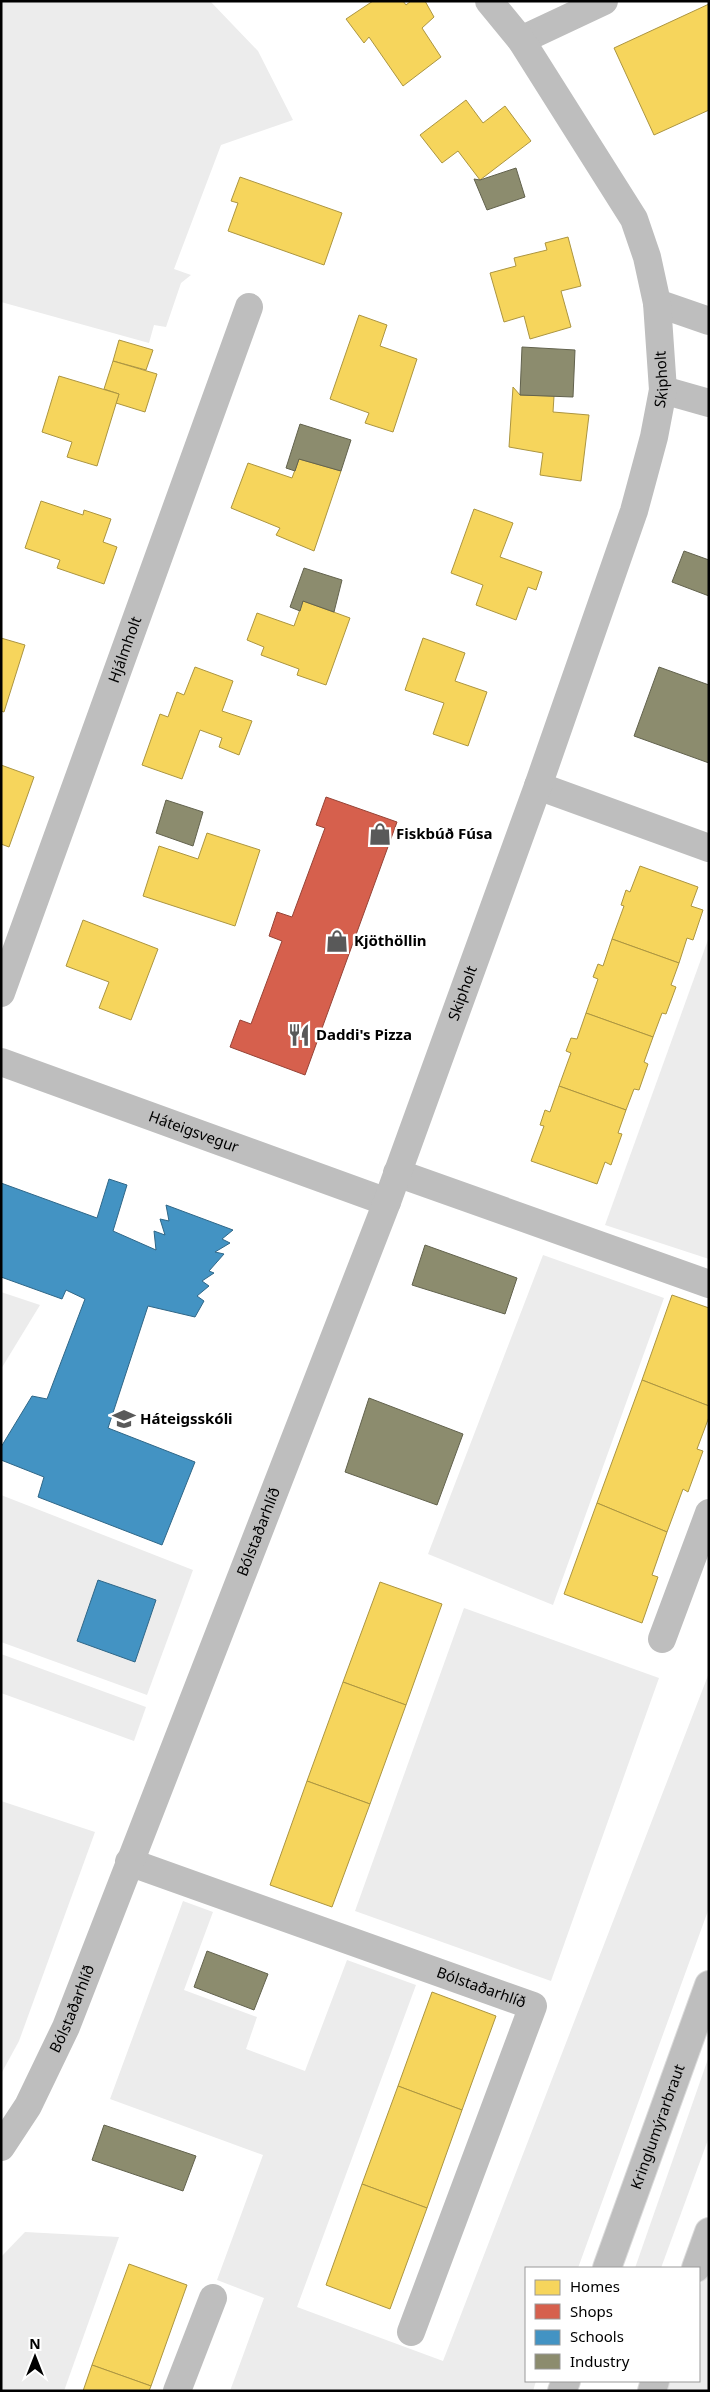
<svg xmlns="http://www.w3.org/2000/svg" width="710" height="2392" viewBox="0 0 710 2392" font-family="'Noto Sans',sans-serif">
<style>
.green{fill:#ececec}
.homes{fill:#f6d55c;stroke:#ac9540}
.shops{fill:#d6604d;stroke:#964336}
.schools{fill:#4393c3;stroke:#2f6788}
.industry{fill:#8c8c6e;stroke:#62624d}
.lines{fill:none;stroke-linecap:round;stroke-linejoin:round}
.major-casing{stroke:#dbdbdb;stroke-width:30}
.minor{stroke:#bebebe;stroke-width:28}
.major{stroke:#bebebe;stroke-width:28}
.labels{text-anchor:middle;stroke-width:5;stroke-linejoin:round;paint-order:stroke}
.street-label{font-size:15px;fill:#000;stroke:#fff}
.poi-label{font-size:15px;font-weight:bold;fill:#000;stroke:#fff;text-anchor:start}
</style>
<rect width="100%" height="100%" fill="#fff"/>
<!-- green -->
<g class="green">
<path d="M1,1H210L258,51L293,120L221,145L174,269L191,275L181,283L166,327L154,325L149,343L1,302Z"/>
<path d="M709,937V1259L605,1225Z"/>
<path d="M543,1255L664,1298L553,1605L428,1554Z"/>
<path d="M1,1292L40,1305L1,1369Z"/>
<path d="M1,1495L193,1570L147,1695L1,1642Z"/>
<path d="M464,1608L659,1678L551,1981L355,1911Z"/>
<path d="M1,1654L146,1707L134,1741L1,1693Z"/>
<path d="M709,1673V1908L578,2268H526V2381H536L533,2391H230L264,2298L217,2280L263,2155L110,2099L183,1901L213,1912L184,1990L257,2017L246,2049L305,2071L347,1960L416,1985L297,2307L443,2361Z"/>
<path d="M1,1801L95,1832L19,2041L1,2074Z"/>
<path d="M709,2056V2137L661,2268H635Z"/>
<path d="M25,2232L119,2237L64,2391H1V2257Z"/>
<path d="M709,2262V2391H660L664,2381H699V2288Z"/>
</g>
<!-- homes -->
<g class="homes">
<path d="M373,1H403L406,5L411,1H425L434,17L422,28L441,57L403,86L369,37L364,43L346,19Z"/>
<path d="M709,4V110L654,135L614,48Z"/>
<path d="M466,100L483,123L505,106L531,141L480,180L458,151L442,163L420,135Z"/>
<path d="M240,177L342,213L324,265L228,231L238,203L231,201Z"/>
<path d="M568,237L581,286L561,291L571,327L530,339L524,316L504,322L490,273L516,266L514,258L547,250L545,243Z"/>
<path d="M359,315L387,325L380,346L417,359L393,432L365,423L369,413L330,399Z"/>
<path d="M119,340L153,350L146,370L113,361Z"/>
<path d="M113,361L157,374L145,412L116,403L119,394L104,389Z"/>
<path d="M59,376L119,394L97,466L67,457L72,442L42,432Z"/>
<path d="M513,387L520,395L554,396L553,412L589,415L581,481L540,475L543,453L509,447Z"/>
<path d="M299,459L341,471L314,551L276,535L280,528L231,508L248,463L292,478Z"/>
<path d="M41,501L83,515L84,510L111,519L103,542L117,547L104,584L57,568L60,560L25,548Z"/>
<path d="M474,509L513,523L500,557L542,572L536,590L528,587L516,620L476,605L483,585L451,573Z"/>
<path d="M303,601L350,618L326,685L297,675L299,669L261,655L264,647L247,640L257,613L294,626Z"/>
<path d="M1,638L25,645L4,712L1,711Z"/>
<path d="M423,638L465,653L455,681L487,692L468,746L433,734L444,703L405,690Z"/>
<path d="M195,667L233,681L222,711L252,721L239,755L219,747L222,738L200,730L182,779L142,765L160,714L168,717L177,692L184,695Z"/>
<path d="M1,765L34,777L9,847L1,844Z"/>
<path d="M207,833L260,850L235,926L143,896L159,846L198,859Z"/>
<path d="M640,866L698,887L691,906L703,910L693,940L687,938L679,963L612,939L624,906L621,905L626,890L630,892Z"/>
<path d="M83,920L158,949L131,1020L99,1008L109,982L66,966Z"/>
<path d="M612,939L679,963L671,985L676,987L666,1014L662,1013L653,1037L586,1013L598,979L593,977L598,964L603,966Z"/>
<path d="M586,1013L653,1037L644,1062L648,1064L639,1090L634,1089L626,1110L559,1086L571,1053L566,1051L571,1038L577,1039Z"/>
<path d="M559,1086L626,1110L618,1133L622,1134L611,1165L605,1162L597,1184L531,1161L544,1126L540,1125L545,1110L550,1112Z"/>
<path d="M672,1295L709,1308V1406L642,1380Z"/>
<path d="M642,1380L709,1406V1417L697,1449L703,1451L688,1492L683,1489L667,1532L597,1503Z"/>
<path d="M597,1503L667,1532L652,1575L658,1577L642,1623L564,1594Z"/>
<path d="M380,1582L442,1604L406,1705L343,1682Z"/>
<path d="M343,1682L406,1705L370,1804L307,1781Z"/>
<path d="M307,1781L370,1804L332,1907L270,1885Z"/>
<path d="M432,1992L496,2016L462,2110L398,2086Z"/>
<path d="M398,2086L462,2110L427,2208L362,2184Z"/>
<path d="M362,2184L427,2208L390,2309L326,2285Z"/>
<path d="M129,2264L187,2285L151,2386L92,2365Z"/>
<path d="M92,2365L151,2386L149,2391H83Z"/>
</g>
<!-- shops -->
<path class="shops" d="M326,797L397,822L305,1075L230,1047L240,1020L251,1024L282,941L269,936L277,912L292,917L325,828L316,825Z"/>
<!-- schools -->
<g class="schools">
<path d="M109,1179L127,1185L113,1231L156,1250L154,1231L165,1235L160,1219L169,1221L166,1205L233,1230L222,1239L230,1243L215,1252L224,1254L209,1271L214,1273L202,1281L209,1286L197,1296L204,1301L195,1317L148,1306L108,1428L195,1462L162,1545L38,1497L44,1477L1,1460V1447L32,1396L47,1399L85,1299L66,1290L62,1299L1,1277V1183L97,1218Z"/>
<path d="M98,1580L156,1600L135,1662L77,1641Z"/>
</g>
<!-- industry -->
<g class="industry">
<path d="M516,168L525,197L487,210L474,179L480,180Z"/>
<path d="M522,347L575,350L573,397L520,395Z"/>
<path d="M300,424L351,440L341,471L299,459L295,471L286,468Z"/>
<path d="M684,551L709,560V596L672,582Z"/>
<path d="M304,568L342,580L334,612L303,601L300,611L290,607Z"/>
<path d="M659,667L709,685V763L634,736Z"/>
<path d="M166,800L203,812L193,846L156,833Z"/>
<path d="M425,1245L517,1278L505,1314L412,1285Z"/>
<path d="M369,1398L463,1434L437,1505L345,1472Z"/>
<path d="M207,1951L268,1974L254,2010L194,1987Z"/>
<path d="M104,2125L196,2156L183,2191L92,2160Z"/>
</g>
<g class="lines">
<defs>
<g id="major">
<path id="s5" d="M607,2268L709,1985"/>
<path d="M696,2268L709,2232"/>
<path d="M562,2391L566,2381"/>
<path d="M652,2391L655,2381"/>
</g>
</defs>
<!-- major casing -->
<use href="#major" class="major-casing"/>
<!-- minor -->
<g class="minor">
<path d="M521,40L604,1"/>
<path d="M657,303L709,321"/>
<path d="M663,390L709,403"/>
<path d="M538,786L709,848"/>
<path id="s1" d="M1,993L249,307"/>
<path id="s2" d="M1,1062L387,1202"/>
<path d="M397,1173L709,1284"/>
<path d="M662,1639L709,1513"/>
<path id="s3" d="M129,1862L533,2006L411,2332"/>
<path id="s4" d="M1,2147L28,2106L66,2027L387,1202L538,786L634,511L654,437L663,390L657,303L647,257L634,219L521,40L489,1"/>
<path d="M177,2391L213,2298"/>
</g>
<!-- major -->
<use href="#major" class="major"/>
</g>
<!-- icons -->
<defs>
<symbol id="shop-bare" viewBox="-9 -9 18 18"><path d="M-5-2.5h2.3a2.7 3.5 0 0 1 5.4 0H5L5.5 6h-11ZM-1.5-2.5h3a1.5 2.3 0 0 0-3 0Z" fill="#595959" stroke="#fff" stroke-width="2.5" paint-order="stroke"/></symbol>
<symbol id="restaurant-bare" viewBox="-9 -9 18 18"><path d="M-5-6h1v4h1v-4h1v4h1v-4h1v5L-1.5 .5V6h-2V.5L-5-1ZM5-6V6H3V1.5H1.5Q1.5-4 5-6Z" fill="#595959" stroke="#fff" stroke-width="2.5" paint-order="stroke"/></symbol>
<symbol id="school-bare" viewBox="-9 -9 18 18"><path d="M0-5L7-2L0 1L-7-2ZM-4 1L0 2.5L4 1V4Q0 6-4 4Z" fill="#595959" stroke="#fff" stroke-width="2.5" paint-order="stroke"/></symbol>
</defs>
<g fill-rule="evenodd">
<use href="#shop-bare" x="364" y="818" width="32" height="32"/>
<use href="#shop-bare" x="321" y="925" width="32" height="32"/>
<use href="#restaurant-bare" x="283" y="1019" width="32" height="32"/>
<use href="#school-bare" x="108" y="1403" width="32" height="32"/>
</g>
<g class="labels">
<!-- street labels -->
<g class="street-label">
<text dy="5" stroke="none"><textPath href="#s4" startOffset="1891">Skipholt</textPath></text>
<text dy="5" stroke="none"><textPath href="#s1" startOffset="365">Hjálmholt</textPath></text>
<text dy="5" stroke="none"><textPath href="#s4" startOffset="1244">Skipholt</textPath></text>
<text dy="5" stroke="none"><textPath href="#s2" startOffset="205">Háteigsvegur</textPath></text>
<text dy="5" stroke="none"><textPath href="#s4" startOffset="668">Bólstaðarhlíð</textPath></text>
<text dy="5" stroke="none"><textPath href="#s3" startOffset="374">Bólstaðarhlíð</textPath></text>
<text dy="5" stroke="none"><textPath href="#s4" startOffset="156">Bólstaðarhlíð</textPath></text>
<text dy="5" stroke="none"><textPath href="#s5" startOffset="150">Kringlumýrarbraut</textPath></text>
</g>
<!-- poi labels -->
<g class="poi-label">
<text x="396" y="839">Fiskbúð Fúsa</text>
<text x="354" y="946">Kjöthöllin</text>
<text x="316" y="1040">Daddi's Pizza</text>
<text x="140" y="1424">Háteigsskóli</text>
</g>
</g>
<!-- border -->
<rect width="710" height="2392" fill="none" stroke="#000000" stroke-width="5"/>
<!-- legend -->
<rect x="525" y="2267" width="175" height="115" fill="#ffffff" stroke="#999999"/>
<rect x="535" y="2280" width="25" height="15" fill="#f6d55c" stroke="#999999"/>
<text x="570" y="2292" font-size="15" fill="#000000">Homes</text>
<rect x="535" y="2304" width="25" height="15" fill="#d6604d" stroke="#999999"/>
<text x="570" y="2317" font-size="15" fill="#000000">Shops</text>
<rect x="535" y="2330" width="25" height="15" fill="#4393c3" stroke="#999999"/>
<text x="570" y="2342" font-size="15" fill="#000000">Schools</text>
<rect x="535" y="2354" width="25" height="15" fill="#8c8c6e" stroke="#999999"/>
<text x="570" y="2367" font-size="15" fill="#000000">Industry</text>
<!-- north arrow -->
<g transform="translate(35 2357)" stroke="#ffffff" stroke-width="4" paint-order="stroke">
<path d="M0-4L9 19L0 12L-9 19Z" fill="#000000"/>
<text y="-8" font-size="14" font-weight="bold" text-anchor="middle" fill="#000000">N</text>
</g>
</svg>
